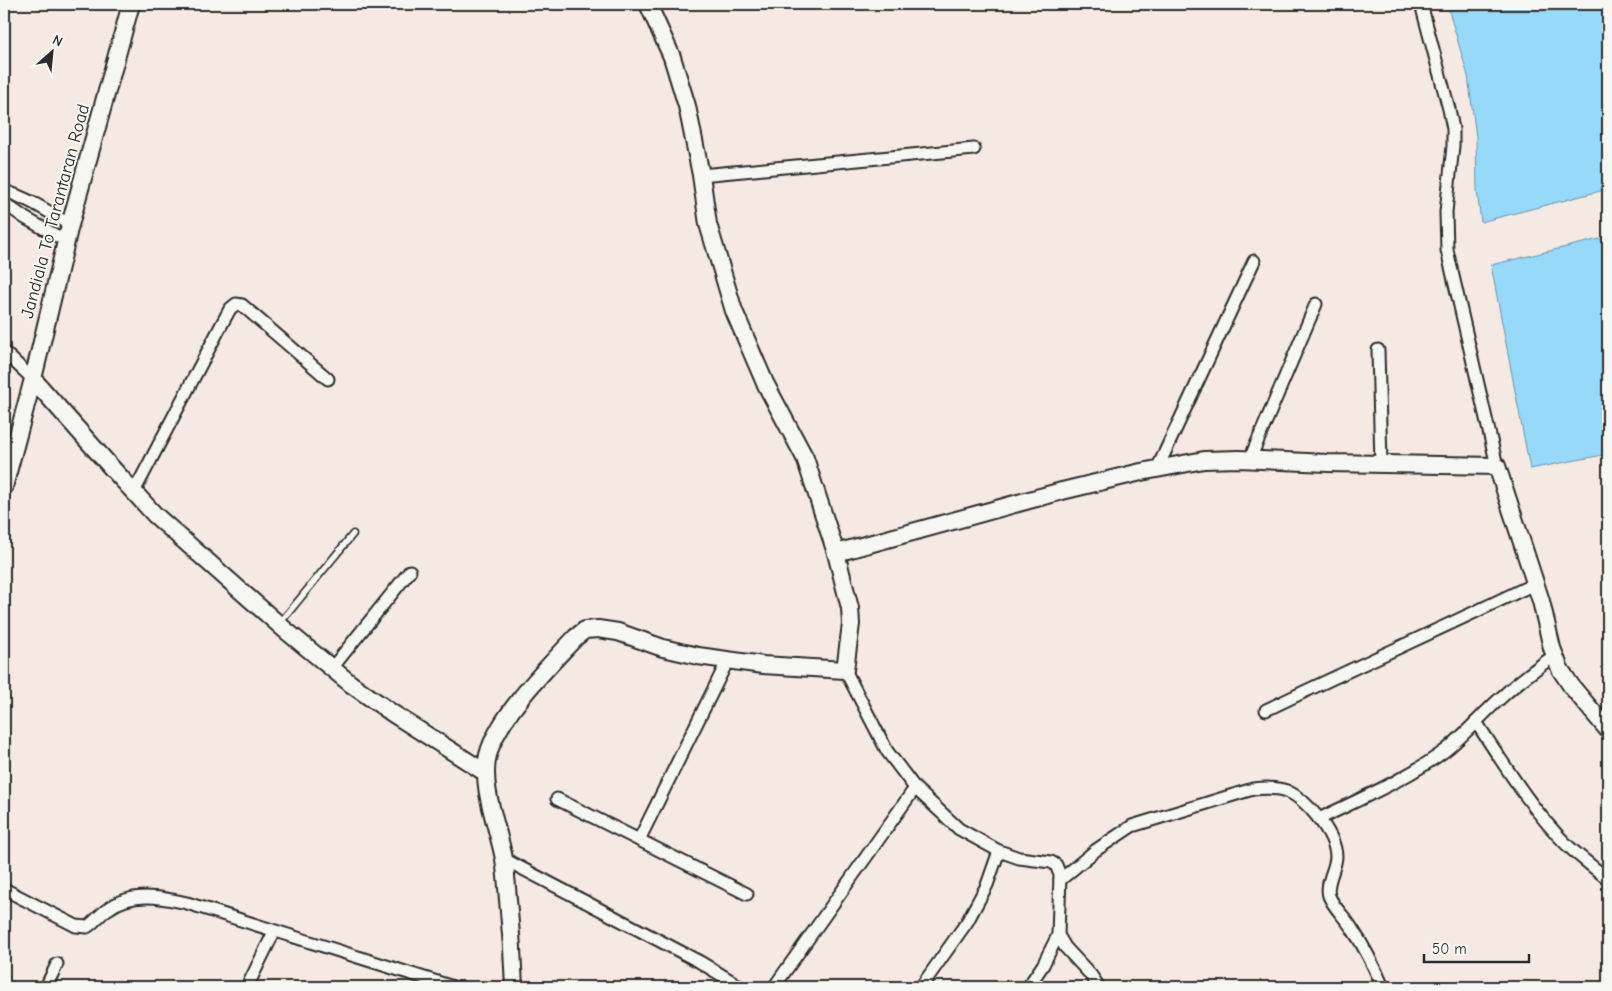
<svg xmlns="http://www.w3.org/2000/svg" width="1612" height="991" viewBox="0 0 1612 991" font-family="'Comic Neue',sans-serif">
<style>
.water{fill:#96d9f8;stroke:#6b93a6}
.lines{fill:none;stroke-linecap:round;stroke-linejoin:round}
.lane-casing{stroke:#2b2b2b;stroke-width:9}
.street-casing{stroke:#2b2b2b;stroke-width:15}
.secondary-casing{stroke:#2b2b2b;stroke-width:20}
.lane{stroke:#f6f6f2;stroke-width:5.5}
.street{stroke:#f6f6f2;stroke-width:11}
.secondary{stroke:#f6f6f2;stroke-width:16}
.labels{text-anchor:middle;stroke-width:4;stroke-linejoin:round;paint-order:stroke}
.street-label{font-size:18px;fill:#2b2b2b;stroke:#f6f6f2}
</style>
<rect width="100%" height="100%" fill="#f5eae3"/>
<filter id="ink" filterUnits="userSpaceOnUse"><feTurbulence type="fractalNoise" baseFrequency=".02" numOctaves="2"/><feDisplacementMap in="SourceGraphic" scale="10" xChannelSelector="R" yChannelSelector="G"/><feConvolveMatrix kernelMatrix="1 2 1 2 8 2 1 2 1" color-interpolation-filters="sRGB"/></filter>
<g filter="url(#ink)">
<!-- water -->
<g class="water">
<path d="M1454,4H1608V189L1481,222L1477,191L1476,137L1468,76L1449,11Z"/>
<path d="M1608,237V454L1530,469L1491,265Z"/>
</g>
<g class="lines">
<defs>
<path id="lane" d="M280,623L353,534"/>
<g id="street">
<path d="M1421,4L1449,109L1453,129V146L1446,212L1447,250L1497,466"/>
<path d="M701,175L974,149"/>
<path d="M4,191C28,198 49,212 70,225"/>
<path d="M4,203L25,218L66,241"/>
<path d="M1378,350L1381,464"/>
<path d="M4,352L33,379"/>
<path d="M1250,459L1316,304"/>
<path d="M1157,469L1254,261"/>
<path d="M134,492L224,320L230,309L236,304L242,305L328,379"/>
<path d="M332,668L410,571"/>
<path d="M845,670L887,751L915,788L959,829L999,851L987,885L967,922L921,987"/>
<path d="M1266,710C1355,667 1445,627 1534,584"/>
<path d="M1476,722C1504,764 1531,809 1567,845C1580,857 1594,868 1608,879"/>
<path d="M557,799L747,894"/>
<path d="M1319,819C1362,798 1407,779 1446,750C1467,733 1484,712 1504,695C1520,680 1537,668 1555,655"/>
<path d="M639,840L728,660"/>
<path d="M999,851L1019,858L1051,862L1056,865L1060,875L1058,935L1065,947L1090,974L1099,987"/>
<path d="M504,859L700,962L741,987"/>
<path d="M1060,880L1096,850L1132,826L1253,789C1264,788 1276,787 1287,791C1307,800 1335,833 1336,856C1336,869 1325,883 1329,896C1334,908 1344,916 1351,927C1364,946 1374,966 1383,987"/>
<path d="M4,889L76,926L87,927C95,922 100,914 108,909C132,891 160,897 187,903L453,987"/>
<path d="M46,987L57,964"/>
<path d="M247,987L274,932"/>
<path d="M774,987L915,788"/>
<path d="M1028,987L1043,965L1058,935"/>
</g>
<g id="secondary">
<path d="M33,379L110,466L155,515L284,629L351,684L392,713L486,773"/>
<path d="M4,487L33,379L70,225L131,4"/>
<path d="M836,553L1062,491L1141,472L1204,460L1239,459L1328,463L1497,466L1541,601L1552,648L1560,669L1572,687L1608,730"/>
<path d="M514,987C513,958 511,929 508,900C507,887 506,872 504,859C498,826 480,787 488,755C498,716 549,666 576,637L585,630L598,629L618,632L663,648L698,656L763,665L845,670L851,624L850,608L836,553L805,458L765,383L734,311L708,224L701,175L687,106L672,57L648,4"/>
</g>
</defs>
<!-- lane casing -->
<use href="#lane" class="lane-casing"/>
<!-- street casing -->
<use href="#street" class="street-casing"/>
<!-- secondary casing -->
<use href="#secondary" class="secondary-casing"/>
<!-- lane -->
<use href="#lane" class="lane"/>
<!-- street -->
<use href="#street" class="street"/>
<!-- secondary -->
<use href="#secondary" class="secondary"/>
</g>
</g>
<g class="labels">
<!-- street labels -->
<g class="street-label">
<text transform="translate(55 211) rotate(-75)" y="6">Jandiala To Tarantaran Road</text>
</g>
</g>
<!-- margin -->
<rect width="1612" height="991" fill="none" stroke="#f6f6f2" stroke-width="20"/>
<rect x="10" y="10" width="1592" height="971" fill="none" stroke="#2b2b2b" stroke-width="2" filter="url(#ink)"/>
<!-- north arrow -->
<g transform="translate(52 52) rotate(27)" stroke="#f6f6f2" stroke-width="4" paint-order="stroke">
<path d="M0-4L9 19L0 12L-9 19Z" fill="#2b2b2b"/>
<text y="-8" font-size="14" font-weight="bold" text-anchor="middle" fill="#2b2b2b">N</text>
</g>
<!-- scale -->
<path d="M1424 954v8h105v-8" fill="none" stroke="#2b2b2b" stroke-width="2.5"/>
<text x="1432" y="954" font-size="15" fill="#2b2b2b" stroke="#f6f6f2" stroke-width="4" paint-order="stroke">50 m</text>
</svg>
